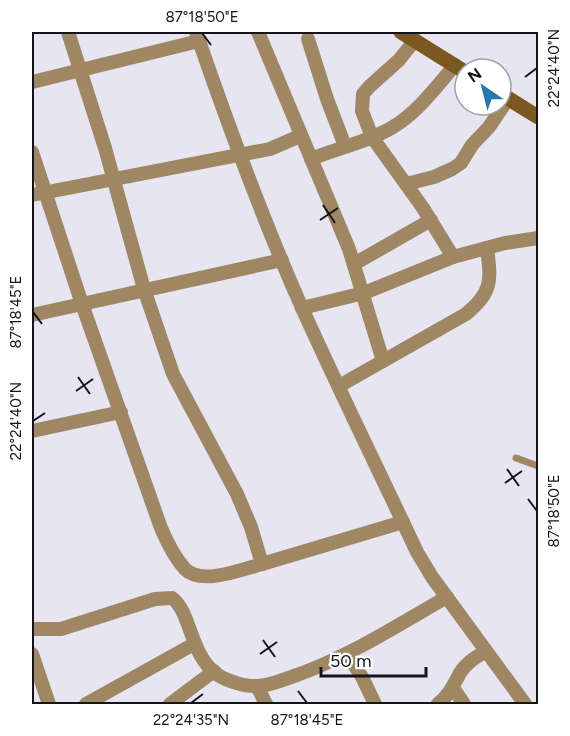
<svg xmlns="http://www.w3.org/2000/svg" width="570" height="736" viewBox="0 0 570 736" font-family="Figtree,sans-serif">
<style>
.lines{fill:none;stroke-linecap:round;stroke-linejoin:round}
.service{stroke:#9f8764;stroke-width:7}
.minor{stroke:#9f8764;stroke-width:14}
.secondary{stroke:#7b5820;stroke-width:15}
.ticks{fill:none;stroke:#151419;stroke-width:2}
.neatline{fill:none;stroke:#151419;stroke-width:2}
.ticks-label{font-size:15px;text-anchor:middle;fill:#151419}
</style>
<rect width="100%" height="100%" fill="#e7e5f1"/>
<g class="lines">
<!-- service -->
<path class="service" d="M516,458L538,466"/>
<!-- minor -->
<g class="minor">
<path d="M196,32C228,125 262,218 302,308C339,390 379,471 417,552L432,577L525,704"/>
<path d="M258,32L349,249L383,361"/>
<path d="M308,39L327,99L345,146"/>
<path d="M415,40L399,60L370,86L363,94L362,111L372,137L423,208L453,257"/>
<path d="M32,82L199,41"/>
<path d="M32,152L82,304L161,528C167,542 174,557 185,569C201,586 243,569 262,564L251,527L237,494L173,374L144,289L105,148L68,32"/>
<path d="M311,159C338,148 368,142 393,127C418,112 436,87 455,65"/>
<path d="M406,184L434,177L452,169L461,163L472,145L489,127L508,99"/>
<path d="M32,195L270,149L300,136"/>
<path d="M354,264L431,220"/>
<path d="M302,308L364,293L453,257L505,243L538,238"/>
<path d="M32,315L282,260"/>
<path d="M339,386L466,314C493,292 491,280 487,248"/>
<path d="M32,431L121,412"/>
<path d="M262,564L403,522"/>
<path d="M32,629H61L155,599L172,598C192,613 189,655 218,675C227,681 246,687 257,686C270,686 285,679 297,675C350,656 398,625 447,597"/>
<path d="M32,654L49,704"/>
<path d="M347,654L362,677L375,704"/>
<path d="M257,686L266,704"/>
<path d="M453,688L464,704"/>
<path d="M86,704L194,644"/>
<path d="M170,704L214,671"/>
<path d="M438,704C449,695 453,686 460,673C466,663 476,657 486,651"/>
</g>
<!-- secondary -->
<g class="secondary">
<path d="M401,32L465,72"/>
<path d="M501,94L538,117"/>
</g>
</g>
<!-- ticks -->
<path class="ticks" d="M202,33L211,45M525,77L537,68M323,205L335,223M320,220L338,208M33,312L42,324M78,377L90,394M76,391L93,379M33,421L45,413M507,469L519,486M505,483L522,471M528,499L537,511M263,640L275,657M260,654L277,642M298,691L307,703M191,703L203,694"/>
<!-- border -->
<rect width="570" height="736" fill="none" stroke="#ffffff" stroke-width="66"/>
<!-- north arrow -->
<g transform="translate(483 87) rotate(325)"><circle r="28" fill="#ffffff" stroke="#a1a1a3" stroke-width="1.5"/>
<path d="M0-4.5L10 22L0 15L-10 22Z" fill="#2a78aa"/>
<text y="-9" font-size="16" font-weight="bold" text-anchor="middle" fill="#151419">N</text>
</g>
<!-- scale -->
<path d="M321 667v9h105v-9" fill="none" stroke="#151419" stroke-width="3"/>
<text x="330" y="667" font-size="18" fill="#151419" stroke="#ffffff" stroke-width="4.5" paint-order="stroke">50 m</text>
<rect x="33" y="33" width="504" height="670" class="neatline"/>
<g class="ticks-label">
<text x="202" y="22">87°18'50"E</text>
<text transform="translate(554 68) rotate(-90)" y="5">22°24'40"N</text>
<text transform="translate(16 312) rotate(-90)" y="5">87°18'45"E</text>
<text transform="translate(16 421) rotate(-90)" y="5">22°24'40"N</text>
<text transform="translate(554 511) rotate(-90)" y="5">87°18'50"E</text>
<text x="191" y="725">22°24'35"N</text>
<text x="307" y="725">87°18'45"E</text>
</g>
</svg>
